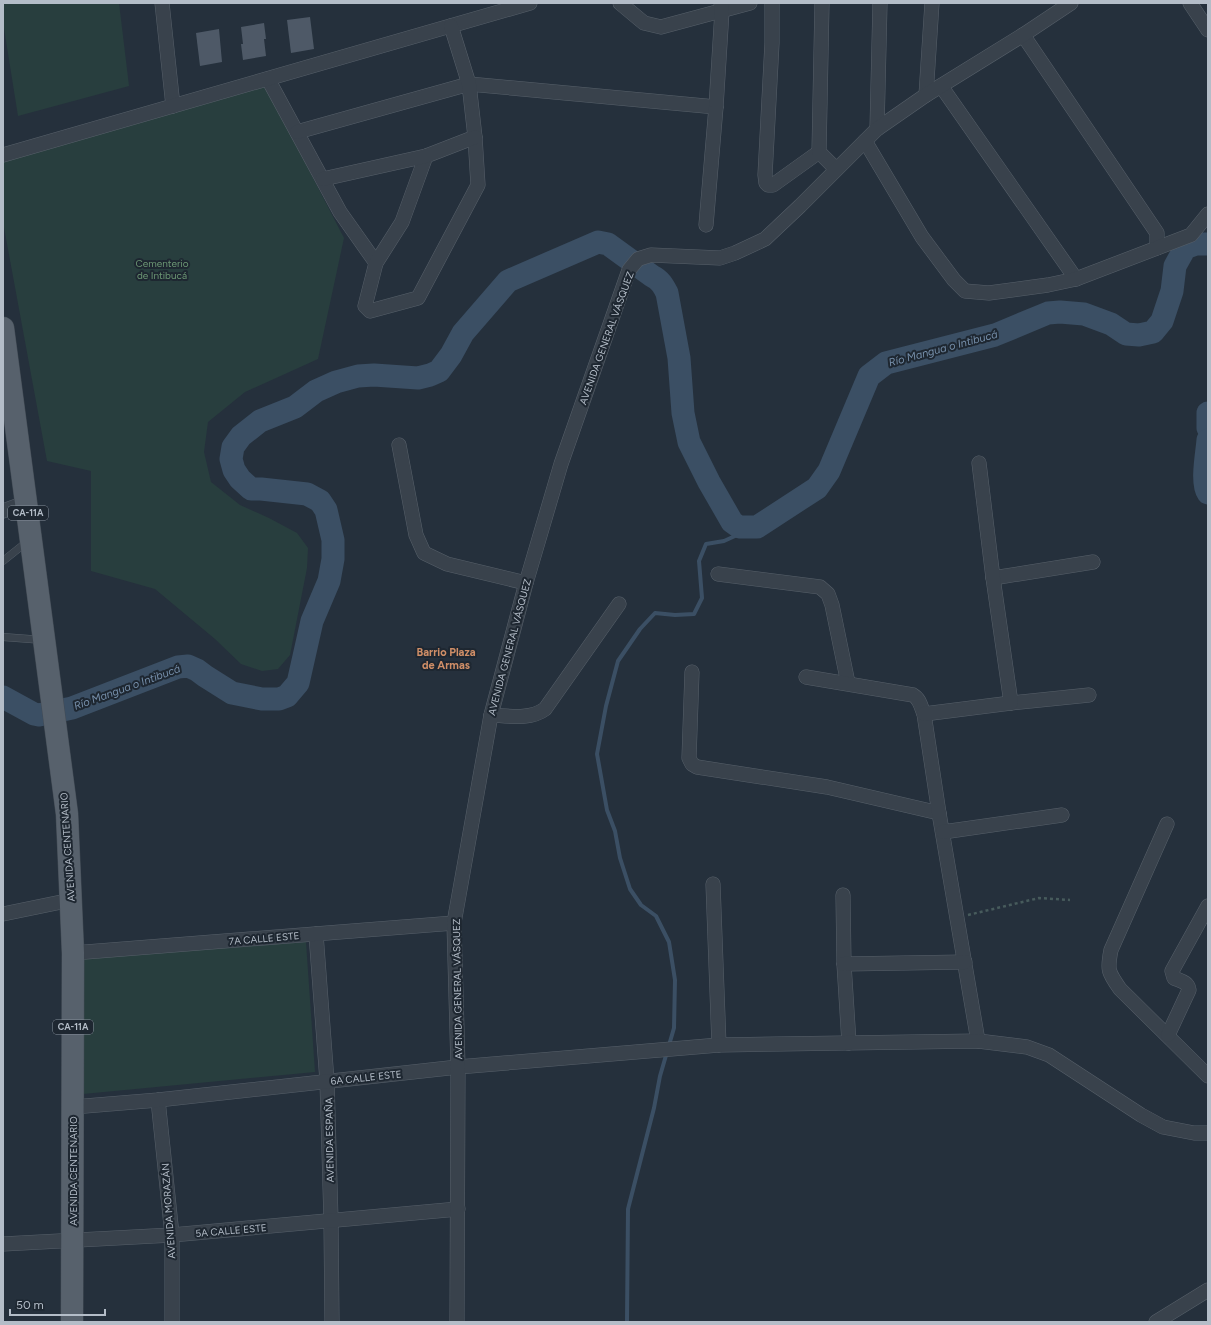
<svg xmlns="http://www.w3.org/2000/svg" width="1211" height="1325" viewBox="0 0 1211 1325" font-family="Figtree,sans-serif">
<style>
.green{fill:#283e3e}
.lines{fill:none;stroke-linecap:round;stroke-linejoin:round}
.stream{stroke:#3b4f64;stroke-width:4}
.river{stroke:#3b4f64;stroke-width:23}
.building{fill:#4e5967}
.lane-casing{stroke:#57606a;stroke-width:8}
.street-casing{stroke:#57606a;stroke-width:15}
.primary-casing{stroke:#424b55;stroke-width:23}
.path{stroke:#475b5c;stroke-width:2.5;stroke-dasharray:3 3;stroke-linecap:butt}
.lane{stroke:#39424c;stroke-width:7}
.street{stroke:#39424c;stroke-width:14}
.primary{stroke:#57616c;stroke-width:22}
.labels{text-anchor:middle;stroke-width:4;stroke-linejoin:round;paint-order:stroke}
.shield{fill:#1e2731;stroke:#87909b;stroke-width:1}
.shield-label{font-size:9px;font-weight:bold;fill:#b4bdc8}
.park-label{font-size:10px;fill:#6c9774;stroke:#1e2731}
.street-label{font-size:10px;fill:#b4bdc8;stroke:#1e2731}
.water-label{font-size:11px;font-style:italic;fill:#768faa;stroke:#1e2731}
.neighbourhood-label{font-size:11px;font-weight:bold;fill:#cf8e67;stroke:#1e2731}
</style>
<rect width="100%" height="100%" fill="#25303c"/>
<!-- green -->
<g class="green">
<path d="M3,3H119L129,86L18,116L3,22Z"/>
<path d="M265,85L344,238L318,359L245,392L208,422L204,452L211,482L240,505L269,518L297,533L308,548L307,568L290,655L278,669L262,671L241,664L215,639L155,589L91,571V471L47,461L3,222V159Z"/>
<path d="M306,942L315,1072L83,1094V958Z"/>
</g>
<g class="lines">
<!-- stream -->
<path class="stream" d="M627,1322L628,1209L654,1108L660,1076L674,1028L675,980L669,942L656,916L641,905L630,889L620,858L615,831L607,810L597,754L606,706L618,661L640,629L655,613L675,615L694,614L702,598L699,561L706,544L724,541L735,536L739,527"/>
<!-- river -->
<g class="river">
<path d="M1208,413V428"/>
<path d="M1208,440C1207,453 1201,483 1208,493"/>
<path d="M3,697L34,714L39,715L72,708L178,667L188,666L197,670L205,676L232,693L262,699H279L287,696L298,683L312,621L329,581L333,559V540L326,510L320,501L307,494L261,489H251L240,479L234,470L231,459L233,447L241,436L260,421L295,407L316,391L336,382L358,376L374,375L418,378L430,375L439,371L451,355L463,333L508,281L598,242L608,244L652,276C660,280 663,285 667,293L679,358L683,413L689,442L709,482L732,522L739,527H757L817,488L829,471L869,376L886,363L995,335L1048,313L1060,312L1084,314L1111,324L1126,334L1139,335L1153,332L1162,321L1172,291L1175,266L1185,248L1196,244H1208"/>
</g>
</g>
<!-- building -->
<g class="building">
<path d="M310,17L314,49L291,53L287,20Z"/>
<path d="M264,23L266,39H264L266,56L243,60L241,44H243L241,27Z"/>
<path d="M219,29L222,62L200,66L196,33Z"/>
</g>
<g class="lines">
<defs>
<g id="lane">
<path d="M3,561L28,541"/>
<path d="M3,637L43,640"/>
</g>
<g id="street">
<path d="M162,3L173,106"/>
<path d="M620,3L644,23L661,27L750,3"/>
<path d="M772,3V43L765,175L766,183L768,185H773L819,152"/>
<path d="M822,3L819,152L836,169"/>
<path d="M1190,3L1208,30"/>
<path d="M1023,35L1157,233V248"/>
<path d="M268,79L340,212L376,263"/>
<path d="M941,86L1076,279"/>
<path d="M926,95L932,3"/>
<path d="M877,129L880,3"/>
<path d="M297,132L469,84L716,107"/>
<path d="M865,141L922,237L954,280L965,291L989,293L1048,285L1076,279L1191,235L1208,214"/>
<path d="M3,155L530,3"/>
<path d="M426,156L402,222L376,263L365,306L370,311L418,298L478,185L475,137L469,84L451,26"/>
<path d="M323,179L426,156L475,137"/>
<path d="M706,225L716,107L722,11L721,3"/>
<path d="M399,445L416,535L424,553L447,564L526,583"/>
<path d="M3,511L27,502"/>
<path d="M718,574L820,587L828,594L832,605L848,683"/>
<path d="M993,578L1093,562"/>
<path d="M692,672L689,758L692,764L697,767L827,787L939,813"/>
<path d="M806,677L913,695C920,699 921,707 924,714L939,813L978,1041"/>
<path d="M1011,703L1089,695"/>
<path d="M924,714L1011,703L993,578L979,463"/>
<path d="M491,715C509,716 530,720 545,709L619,604"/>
<path d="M1167,824L1111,950C1107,970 1108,972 1120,989L1208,1076"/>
<path d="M943,832L1062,815"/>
<path d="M713,884L719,1045"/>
<path d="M843,895L844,964L849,1043"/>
<path d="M3,914L71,900"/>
<path d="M316,934L327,1081L331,1220L332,1322"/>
<path d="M73,953L454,923"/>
<path d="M844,964L965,962"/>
<path d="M1168,1035L1189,990C1188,982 1181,981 1174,978L1172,971L1208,906"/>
<path d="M158,1100L172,1235V1322"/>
<path d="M73,1107L158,1100L458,1067L719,1045L978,1041L1027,1047L1049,1055L1141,1115L1163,1127L1194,1133H1208"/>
<path d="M3,1244L172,1235L458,1209"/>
<path d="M457,1322L458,1067L454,923L491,715L526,583L561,464L629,270L638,259L651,255L720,258L735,253L765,239L800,206L877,129L926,95L1023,35L1071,3"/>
<path d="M1156,1322L1208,1290"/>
</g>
<path id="primary" d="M3,328L67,814L73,953L72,1322"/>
</defs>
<!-- lane casing -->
<use href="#lane" class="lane-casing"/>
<!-- street casing -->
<use href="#street" class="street-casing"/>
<!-- primary casing -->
<use href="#primary" class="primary-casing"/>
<!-- path -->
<path class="path" d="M968,915L1039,898L1070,900"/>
<!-- lane -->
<use href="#lane" class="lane"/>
<!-- street -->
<use href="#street" class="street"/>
<!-- primary -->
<use href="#primary" class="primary"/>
</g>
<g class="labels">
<!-- shield labels -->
<g class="shield">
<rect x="8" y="506" width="40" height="14" rx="3"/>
<rect x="53" y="1020" width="40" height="14" rx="3"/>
</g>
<g class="shield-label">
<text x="28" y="516">CA-11A</text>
<text x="73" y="1030">CA-11A</text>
</g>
<!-- park labels -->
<g class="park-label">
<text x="162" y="267">Cementerio<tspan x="162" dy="12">de Intibucá</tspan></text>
</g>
<!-- street labels -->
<g class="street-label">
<text transform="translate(606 338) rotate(-70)" y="4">AVENIDA GENERAL VÁSQUEZ</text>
<text transform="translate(509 647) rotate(-75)" y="4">AVENIDA GENERAL VÁSQUEZ</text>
<text transform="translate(67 847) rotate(-94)" y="4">AVENIDA CENTENARIO</text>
<text transform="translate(264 938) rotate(-5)" y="4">7A CALLE ESTE</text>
<text transform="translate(457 989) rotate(-91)" y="4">AVENIDA GENERAL VÁSQUEZ</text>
<text transform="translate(366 1077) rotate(-6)" y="4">6A CALLE ESTE</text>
<text transform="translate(329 1140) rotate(-91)" y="4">AVENIDA ESPAÑA</text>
<text transform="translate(73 1171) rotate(-90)" y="4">AVENIDA CENTENARIO</text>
<text transform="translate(168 1211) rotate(-94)" y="4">AVENIDA MORAZÁN</text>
<text transform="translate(231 1230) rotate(-5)" y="4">5A CALLE ESTE</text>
</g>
<!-- water labels -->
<g class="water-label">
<text transform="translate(943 348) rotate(-15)" y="4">Río Mangua o Intibucá</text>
<text transform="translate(127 687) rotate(-20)" y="4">Río Mangua o Intibucá</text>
</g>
<!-- neighbourhood labels -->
<g class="neighbourhood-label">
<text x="446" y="656">Barrio Plaza<tspan x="446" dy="13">de Armas</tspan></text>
</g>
</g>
<!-- border -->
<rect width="1211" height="1325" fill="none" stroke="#b4bdc8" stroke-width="8"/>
<!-- scale -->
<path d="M10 1309v6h95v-6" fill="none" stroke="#b4bdc8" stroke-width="2"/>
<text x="16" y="1309" font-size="12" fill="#b4bdc8" stroke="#1e2731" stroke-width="3" paint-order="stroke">50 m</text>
</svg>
